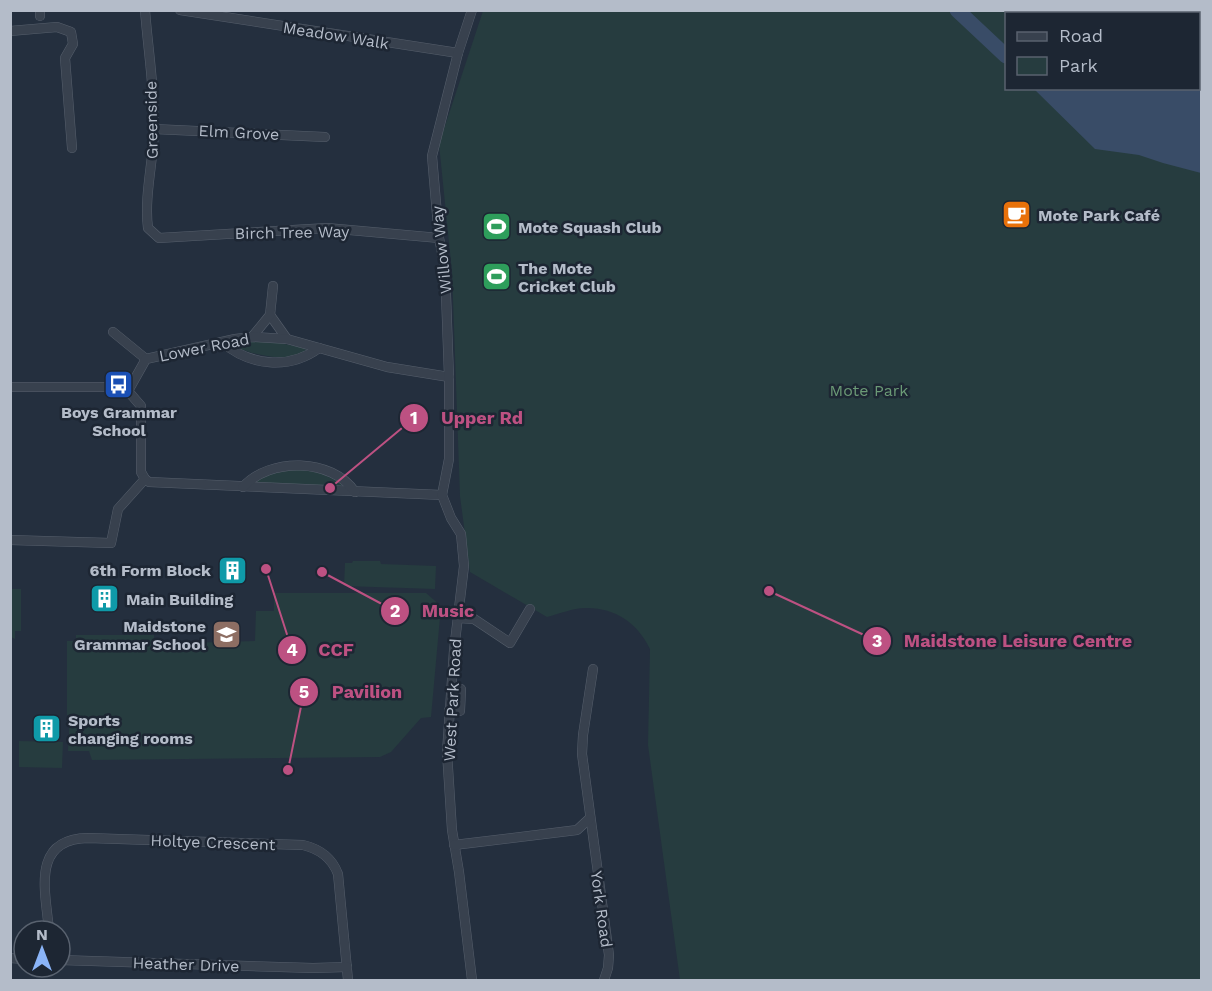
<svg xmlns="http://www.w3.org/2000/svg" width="1212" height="991" viewBox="0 0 1212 991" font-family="'Work Sans',sans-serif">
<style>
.green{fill:#263c3f;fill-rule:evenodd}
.water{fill:#394c67}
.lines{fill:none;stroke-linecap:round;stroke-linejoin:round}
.river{stroke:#394c67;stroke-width:15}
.street-casing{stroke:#565f6c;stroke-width:10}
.street{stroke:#38414e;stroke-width:9}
.labels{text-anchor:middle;stroke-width:5;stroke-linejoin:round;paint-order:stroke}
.street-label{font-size:16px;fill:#b4bcc9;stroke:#1d2633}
.poi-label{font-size:16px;font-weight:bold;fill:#b4bcc9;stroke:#1d2633;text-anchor:start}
.park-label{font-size:16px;fill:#6b9a76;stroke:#1d2633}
.leader{fill:none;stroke:#bd5182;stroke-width:2}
.callout-dot{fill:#bd5182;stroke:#1d2633;stroke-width:2}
.mark-label{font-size:18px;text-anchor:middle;font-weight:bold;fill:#fff}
.callout-label{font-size:18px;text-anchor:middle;font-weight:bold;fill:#bd5182;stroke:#1d2633;stroke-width:5;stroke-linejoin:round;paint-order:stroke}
</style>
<rect width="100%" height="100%" fill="#242f3e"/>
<!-- green -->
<g class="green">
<path d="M483,11H1201V980H680L648,745L650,649C638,623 614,607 585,608C573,608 559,614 547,617L470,572L460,496L452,272L439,144ZM1006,14H1198V88H1006Z"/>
<path d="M255,341L275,342L304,348L306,350C288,364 253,355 234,346Z"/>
<path d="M296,469L318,472L341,483V486L327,485L326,487L256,482V478L277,471Z"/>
<path d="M353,561H380L381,564L436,566L435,589L344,586L345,563H352Z"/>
<path d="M11,589H21V631H15V639L11,637Z"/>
<path d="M274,593H426L441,606L431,717L421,718L391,752L380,757L92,760L89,751H68L70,715H67V641H76V635H154V644L255,641L256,611H274Z"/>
<path d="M19,741L63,742L62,768L19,767Z"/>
</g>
<!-- water -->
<path class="water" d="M1199,27H1202L1201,173L1163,163L1139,155L1095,149L1034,89L1198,88Z"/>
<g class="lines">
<!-- river -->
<path class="river" d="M957,10L1006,56"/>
<defs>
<g id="street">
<path d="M40,10V16"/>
<path d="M145,10C148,50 155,91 154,131C153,163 144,197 148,228L159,238L327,228L439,238"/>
<path d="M180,10L458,53"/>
<path d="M10,31L57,27L71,32L73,44L65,58L72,148"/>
<path d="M154,129L325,137"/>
<path d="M270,315L287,339"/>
<path d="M113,332L146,359"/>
<path d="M252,337L270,315L273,286"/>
<path d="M222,342C250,366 289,370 319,348"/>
<path d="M10,387H112L128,391L141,406V472L145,479L149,482L442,495"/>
<path d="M128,391L146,359L235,339L252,337L287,339L387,367L449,377"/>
<path d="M243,487C270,457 332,458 355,492"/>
<path d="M442,495L451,518L461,534L464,566L454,650L447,752L452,830L459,872L472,980"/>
<path d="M442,495L449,459V377L445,267L439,238L432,156L458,53L472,10"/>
<path d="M10,540L111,543L118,509L145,479"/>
<path d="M458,618L474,619L510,643L530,609"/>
<path d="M593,669L583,735L582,754L609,955L608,968L604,980"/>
<path d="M449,710L460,711L461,689"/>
<path d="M454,845L577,830L590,818"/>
<path d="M49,931C46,893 30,839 88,838L303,845C320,849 332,858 338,874L348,980"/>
<path d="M10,958L24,959"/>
<path d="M60,960L313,968L347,967"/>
</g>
</defs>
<!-- street casing -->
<use href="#street" class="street-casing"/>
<!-- street -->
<use href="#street" class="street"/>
</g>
<!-- icons -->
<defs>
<symbol id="cafe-square" viewBox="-11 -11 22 22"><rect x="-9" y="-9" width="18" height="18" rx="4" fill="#e8710a" stroke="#1d2633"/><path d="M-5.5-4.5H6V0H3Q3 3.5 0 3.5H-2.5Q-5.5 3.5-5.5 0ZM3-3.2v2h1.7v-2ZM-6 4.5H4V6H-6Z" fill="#fff"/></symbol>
<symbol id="stadium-square" viewBox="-11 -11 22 22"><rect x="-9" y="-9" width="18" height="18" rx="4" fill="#2e9e5b" stroke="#1d2633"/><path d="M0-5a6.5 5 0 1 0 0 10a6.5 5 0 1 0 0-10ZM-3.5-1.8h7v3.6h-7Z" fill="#fff"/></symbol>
<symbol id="bus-square" viewBox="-11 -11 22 22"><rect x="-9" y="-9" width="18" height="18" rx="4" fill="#1a4fb4" stroke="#1d2633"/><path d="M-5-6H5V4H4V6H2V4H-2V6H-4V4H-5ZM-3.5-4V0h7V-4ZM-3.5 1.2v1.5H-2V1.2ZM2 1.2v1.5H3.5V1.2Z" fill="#fff"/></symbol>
<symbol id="building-square" viewBox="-11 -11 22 22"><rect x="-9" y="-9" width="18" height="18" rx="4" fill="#0f9aa8" stroke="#1d2633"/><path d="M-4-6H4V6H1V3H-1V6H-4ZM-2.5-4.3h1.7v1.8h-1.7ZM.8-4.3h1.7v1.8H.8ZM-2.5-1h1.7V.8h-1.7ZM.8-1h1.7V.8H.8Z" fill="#fff"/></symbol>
<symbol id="school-square" viewBox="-11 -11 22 22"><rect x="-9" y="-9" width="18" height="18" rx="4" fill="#8d6e63" stroke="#1d2633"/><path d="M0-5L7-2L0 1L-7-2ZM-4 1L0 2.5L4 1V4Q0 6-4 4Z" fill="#fff"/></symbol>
</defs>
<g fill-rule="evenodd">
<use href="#cafe-square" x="1000" y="198" width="33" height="33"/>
<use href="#stadium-square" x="480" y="210" width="33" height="33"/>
<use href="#stadium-square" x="480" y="260" width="33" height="33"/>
<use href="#bus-square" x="102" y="368" width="33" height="33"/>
<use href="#building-square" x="216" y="554" width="33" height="33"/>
<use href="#building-square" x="88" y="582" width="33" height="33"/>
<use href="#school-square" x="210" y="618" width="33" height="33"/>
<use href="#building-square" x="30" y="712" width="33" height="33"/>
</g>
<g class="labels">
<!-- street labels -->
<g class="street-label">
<text transform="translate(336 35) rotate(9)" y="6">Meadow Walk</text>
<text transform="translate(151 120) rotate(-91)" y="6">Greenside</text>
<text transform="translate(239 132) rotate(3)" y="6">Elm Grove</text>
<text transform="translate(292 232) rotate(-1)" y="6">Birch Tree Way</text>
<text transform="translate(441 250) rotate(-96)" y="6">Willow Way</text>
<text transform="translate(204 347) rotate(-11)" y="6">Lower Road</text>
<text transform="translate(452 700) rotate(-87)" y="6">West Park Road</text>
<text transform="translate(213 842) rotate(2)" y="6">Holtye Crescent</text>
<text transform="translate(602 909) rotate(82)" y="6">York Road</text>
<text transform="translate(186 964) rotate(2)" y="6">Heather Drive</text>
</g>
<!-- poi labels -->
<g class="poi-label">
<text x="1038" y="221">Mote Park Café</text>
<text x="518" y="233">Mote Squash Club</text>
<text x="518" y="274">The Mote<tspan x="518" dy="18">Cricket Club</tspan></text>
<text x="119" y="418" text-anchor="middle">Boys Grammar<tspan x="119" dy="18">School</tspan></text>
<text x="211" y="576" text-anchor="end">6th Form Block</text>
<text x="126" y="605">Main Building</text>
<text x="206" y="632" text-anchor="end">Maidstone<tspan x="206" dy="18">Grammar School</tspan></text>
<text x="68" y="726">Sports<tspan x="68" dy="18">changing rooms</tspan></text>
</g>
<!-- park labels -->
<g class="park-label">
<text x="869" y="396">Mote Park</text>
</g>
</g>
<!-- callouts -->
<path class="leader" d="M330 488L414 418M322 572L395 611M769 591L877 641M266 569L292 650M288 770L304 692"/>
<g class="callout-dot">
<circle cx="330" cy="488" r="6"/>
<circle cx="322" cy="572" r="6"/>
<circle cx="769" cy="591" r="6"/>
<circle cx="266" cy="569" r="6"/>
<circle cx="288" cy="770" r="6"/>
<circle cx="414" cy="418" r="15"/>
<circle cx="395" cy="611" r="15"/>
<circle cx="877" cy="641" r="15"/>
<circle cx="292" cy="650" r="15"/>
<circle cx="304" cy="692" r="15"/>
</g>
<g class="mark-label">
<text x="414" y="424">1</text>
<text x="395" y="617">2</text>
<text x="877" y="647">3</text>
<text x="292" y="656">4</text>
<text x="304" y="698">5</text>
</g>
<g class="callout-label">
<text x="482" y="424">Upper Rd</text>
<text x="448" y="617">Music</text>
<text x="1018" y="647">Maidstone Leisure Centre</text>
<text x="336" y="656">CCF</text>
<text x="367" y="698">Pavilion</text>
</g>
<!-- border -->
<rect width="1212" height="991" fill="none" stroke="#b4bcc9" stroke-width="24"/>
<!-- legend -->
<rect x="1005" y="12" width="195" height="78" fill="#1d2633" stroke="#59626f" stroke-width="1.5"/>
<rect x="1017" y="32" width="30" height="9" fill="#38414e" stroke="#59626f" stroke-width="1.5"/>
<text x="1059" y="42" font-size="18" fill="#b4bcc9">Road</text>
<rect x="1017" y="57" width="30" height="18" fill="#263c3f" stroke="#59626f" stroke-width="1.5"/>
<text x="1059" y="72" font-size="18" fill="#b4bcc9">Park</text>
<!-- north arrow -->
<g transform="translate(42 949)"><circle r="28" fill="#1d2633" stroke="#59626f" stroke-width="1.5"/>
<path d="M0-4.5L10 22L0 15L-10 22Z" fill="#8ab4f8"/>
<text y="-9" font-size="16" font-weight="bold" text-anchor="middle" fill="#b4bcc9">N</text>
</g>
</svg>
